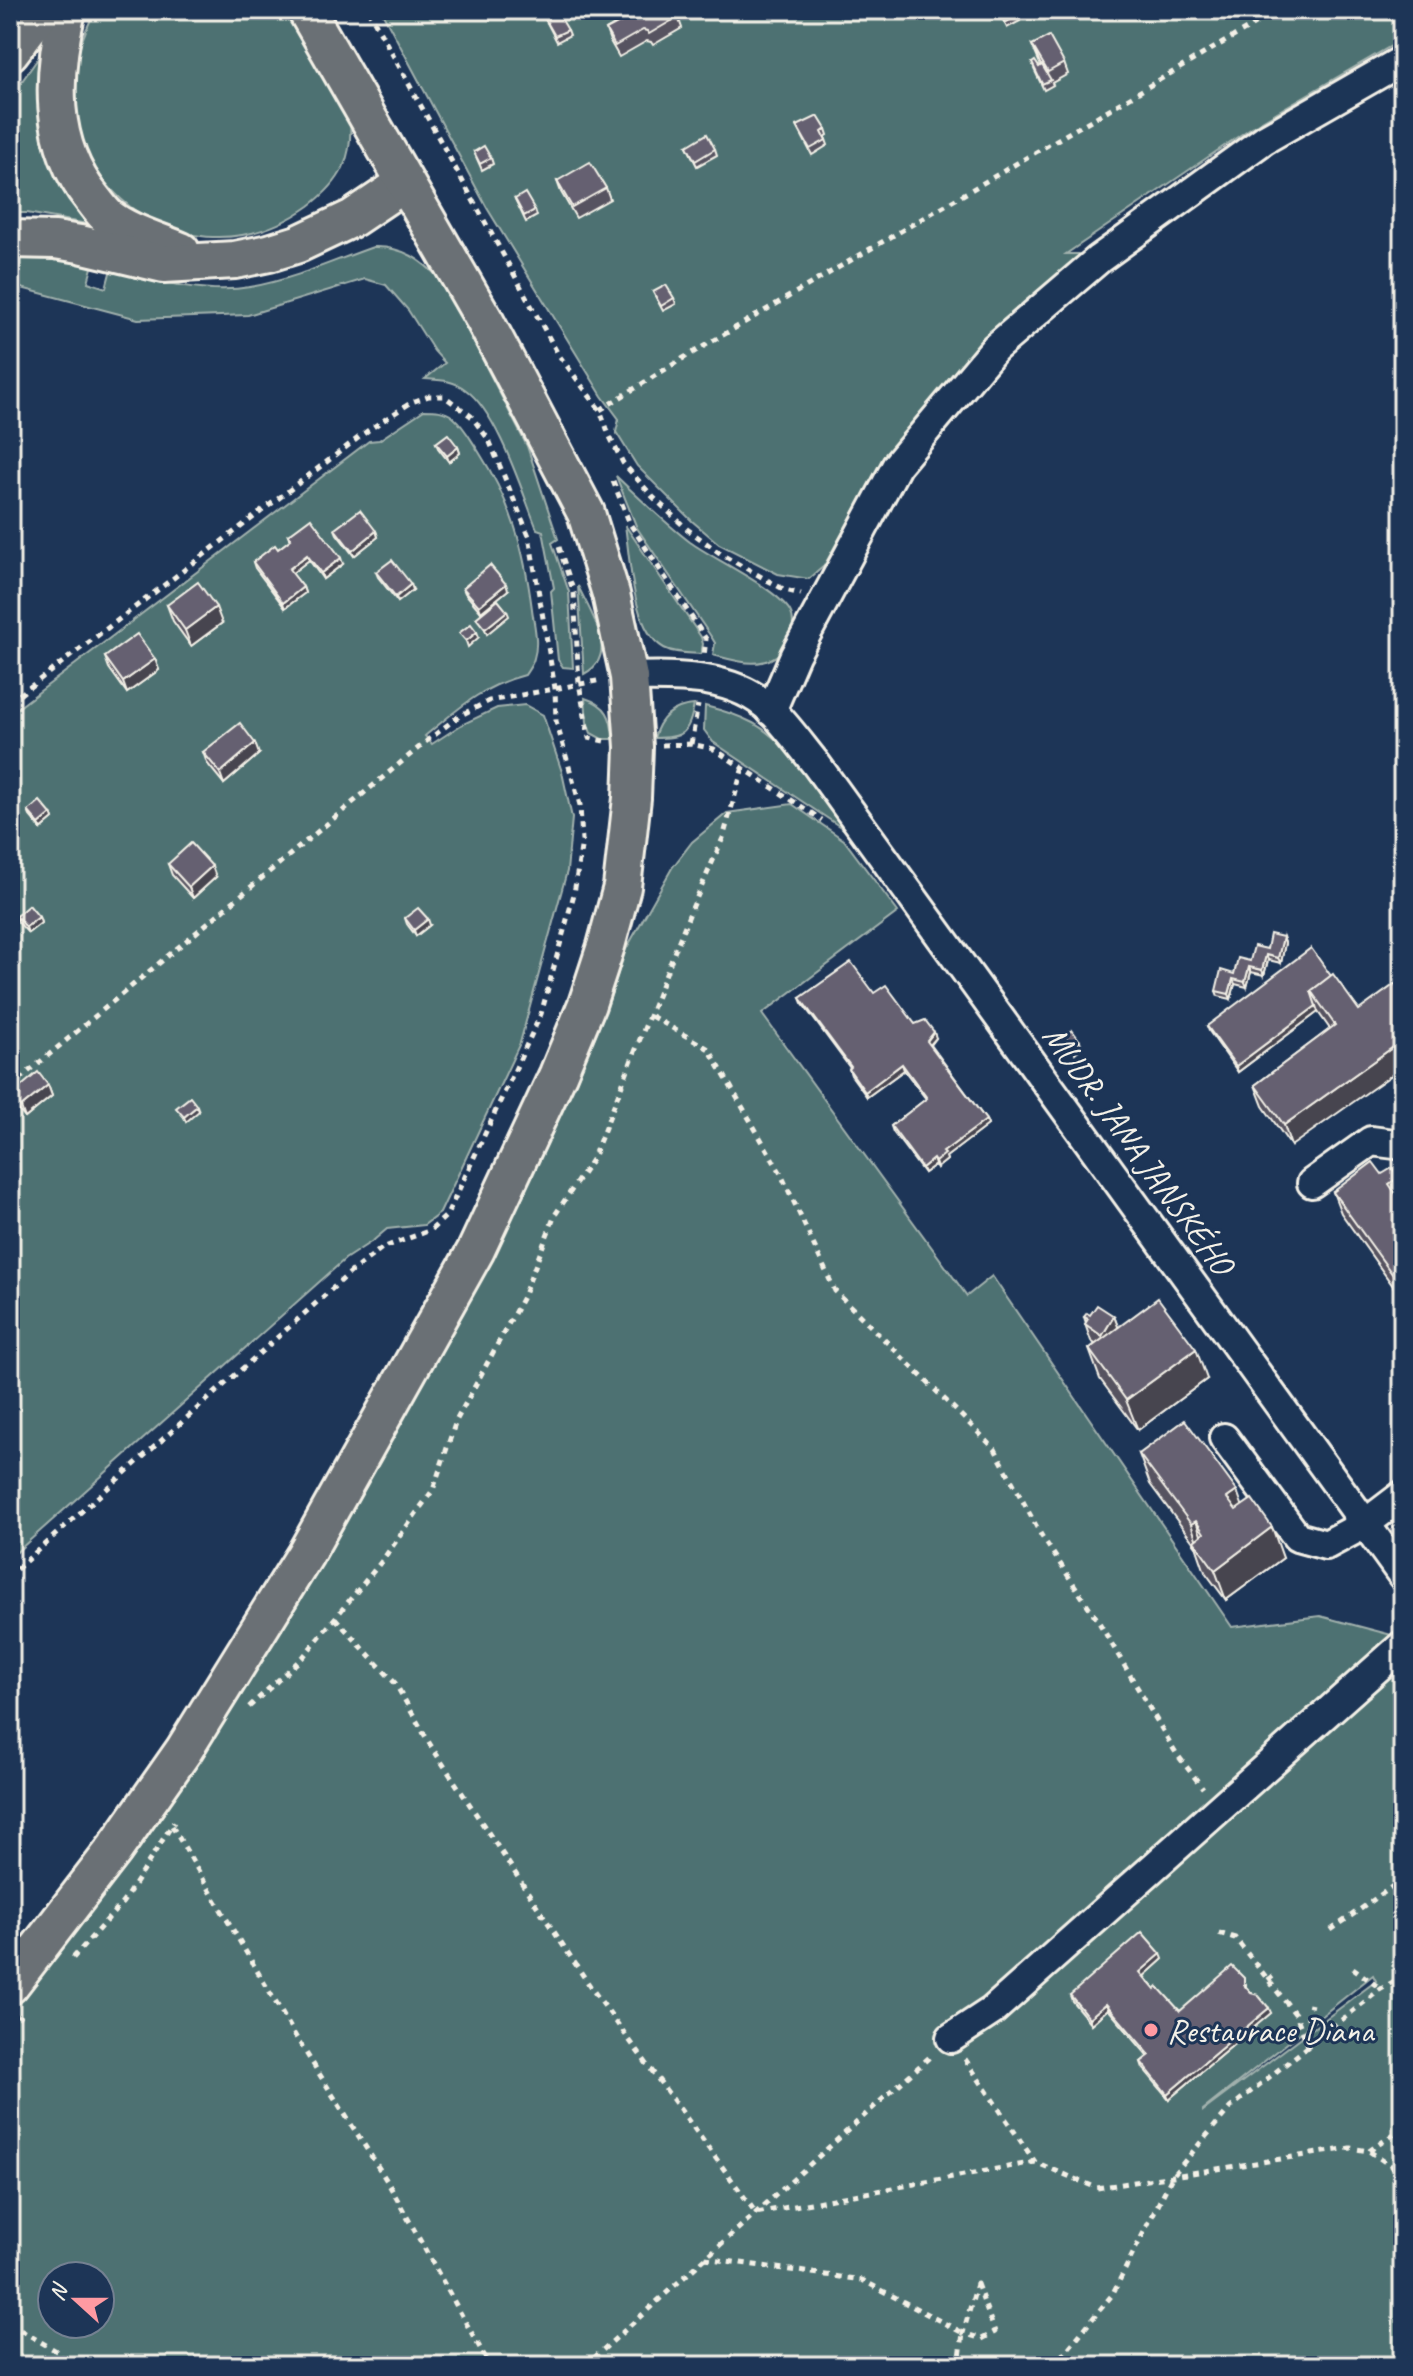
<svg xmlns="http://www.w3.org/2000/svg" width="1413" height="2376" viewBox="0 0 1413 2376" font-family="Caveat,sans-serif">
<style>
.green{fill:#4e7172;stroke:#a1b1ad;stroke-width:2;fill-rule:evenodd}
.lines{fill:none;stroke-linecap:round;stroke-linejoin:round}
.minor-casing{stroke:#f4f1e8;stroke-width:34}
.major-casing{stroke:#f4f1e8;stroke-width:42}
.path{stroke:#f4f1e8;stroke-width:5;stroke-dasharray:6 6;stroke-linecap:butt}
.minor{stroke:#1d3557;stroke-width:28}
.major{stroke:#6a7074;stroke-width:36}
.wall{fill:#575361;stroke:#f4f1e8;stroke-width:2}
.shaded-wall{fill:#47444f;stroke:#f4f1e8;stroke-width:2}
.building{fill:#656171;stroke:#f4f1e8;stroke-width:2}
.poi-dot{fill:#ff9aa2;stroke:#1d3557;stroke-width:3}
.labels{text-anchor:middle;stroke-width:6;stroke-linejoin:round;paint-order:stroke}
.street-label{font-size:34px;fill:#f4f1e8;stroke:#1d3557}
.poi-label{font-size:34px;fill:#f4f1e8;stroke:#1d3557;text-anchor:start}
</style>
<rect width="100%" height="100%" fill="#1d3557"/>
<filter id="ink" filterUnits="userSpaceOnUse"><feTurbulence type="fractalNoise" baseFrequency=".0125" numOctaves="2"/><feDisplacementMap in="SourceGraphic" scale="16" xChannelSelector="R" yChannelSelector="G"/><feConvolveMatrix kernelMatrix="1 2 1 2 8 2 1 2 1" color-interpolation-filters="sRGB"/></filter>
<g filter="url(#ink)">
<!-- green -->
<g class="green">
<path d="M96,10H290L350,117C353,159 342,181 309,206C173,303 14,155 96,10Z"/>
<path d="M381,10H1403V39L1255,125L1066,254H1086L904,438L866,490L824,566L809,579L778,574L719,544L692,521L637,466L616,432L619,419L602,396L487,208Z"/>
<path d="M39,57C35,105 39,149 65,191C72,203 84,214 93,225L27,213H10V98Z"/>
<path d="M373,247C403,246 422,260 442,281L527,446L558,539L552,543L569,592L573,668L563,667L558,660L551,591L554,588L543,531L537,529C522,492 498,413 466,390C454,380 440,380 425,379L445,363L434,351L408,310L386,285L365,279L248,315L138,319L10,285V258C38,256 65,260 93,264L88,282L106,288L111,269C155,280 204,295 250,287C292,280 333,261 373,247Z"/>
<path d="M424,410C435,410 444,410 453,417C464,426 471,440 479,452C512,504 524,548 532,609C534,625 539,643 534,658C533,664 528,670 525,675C482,686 459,708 425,736L432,744L461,725L497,708L525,705L543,715L562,772L572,818L567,871L520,1043L440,1213L424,1225L387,1229L374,1240L345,1259L10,1558V714L369,441L379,440Z"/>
<path d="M616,476C640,499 664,522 690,542C715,560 776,588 790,611C797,623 790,641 782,651C763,671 736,661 713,655L715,643L712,638L637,528Z"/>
<path d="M625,525L701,637L703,644L701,654C689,653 675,654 664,648C632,630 630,558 625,525Z"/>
<path d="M578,586C590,612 621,655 584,674Z"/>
<path d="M585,698C607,705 612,717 613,739H602L591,733L587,722Z"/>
<path d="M694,705C689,734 683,738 654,738C659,718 673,706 694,705Z"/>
<path d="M705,706C721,710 738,715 753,723C792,744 822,797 848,832L713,742L704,730Z"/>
<path d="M792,804L844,840L898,912L762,1014L967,1296L992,1276L1232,1627L1320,1616L1403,1638V2366H10V2016L56,1954L130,1862L200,1761L322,1565L493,1259L576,1082L606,1011L625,951L672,868L692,842L727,813ZM1373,1975L1376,1981L1203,2111V2110ZM52,2276H100V2324H52Z"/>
</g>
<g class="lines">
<defs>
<g id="minor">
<path d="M629,677C677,676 735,674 772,711C788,727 802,747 816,764L1403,1576"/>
<path d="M771,711L795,655L897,465L995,348L1099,259L1265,139L1403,60"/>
<path d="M1312,1183L1371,1141L1403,1145"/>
<path d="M1224,1438L1297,1537L1326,1545L1365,1524L1403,1495"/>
<path d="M951,2038L992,2011L1403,1645"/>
</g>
<g id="major">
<path d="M67,10C52,75 48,143 92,198C97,204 102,212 108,217C128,233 158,241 181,251"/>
<path d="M10,52L42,10"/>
<path d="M10,239L55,240L80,244L164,264L235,260L269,253L298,244L353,218L405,183"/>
<path d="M10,1985L114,1850L184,1750L305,1555L476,1250L558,1074L587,1004L606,946L622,887L632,798L634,747L629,677L611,594L586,513L485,321L306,10"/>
</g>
</defs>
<!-- minor casing -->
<use href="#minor" class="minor-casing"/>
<!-- major casing -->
<use href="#major" class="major-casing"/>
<!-- path -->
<g class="path">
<path d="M368,10L558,354L600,410L610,437L623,463L653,497L687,529L724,556L785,590L801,594"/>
<path d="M600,410L682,359L1279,10"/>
<path d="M613,481L630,524L706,639L704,656"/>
<path d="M559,547L574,593L579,683L589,738L604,741"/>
<path d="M10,702L370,429L412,402L429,396H444L471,416L489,440L529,536L555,688L556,721L580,805L582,841L574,894L541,1014L447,1215L431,1230L382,1248L351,1272L10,1575"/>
<path d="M691,744L698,705"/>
<path d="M662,745L691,744L714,749L822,820"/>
<path d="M651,1016L709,1049L780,1172L835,1291L995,1449L1041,1535L1097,1619L1176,1753L1203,1788"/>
<path d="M10,1087L428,740L459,716L489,701L602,680"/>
<path d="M335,1618L395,1683L431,1746L592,1989L756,2213L1035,2162"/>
<path d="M249,1707L303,1657L381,1562L433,1490L456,1421L523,1297L555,1215L593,1158L689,915L723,838L743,767"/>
<path d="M172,1826L296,2037L387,2181L490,2366"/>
<path d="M1331,1930L1403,1879"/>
<path d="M1219,1933L1235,1938L1296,2015L1309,2048"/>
<path d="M73,1958L123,1902L174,1822"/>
<path d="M1353,1968L1381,1989"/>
<path d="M1399,1976L1403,1920"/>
<path d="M1268,1980L1276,1974"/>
<path d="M10,2027L20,2015"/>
<path d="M1309,2043L1308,2016L1311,2004"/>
<path d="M965,2059L1035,2162L1097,2188L1350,2148L1369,2151L1403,2174"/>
<path d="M1369,2151L1403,2128"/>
<path d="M705,2258L862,2280L963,2333L959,2366"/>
<path d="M977,2284L995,2332L982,2339L963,2333Z"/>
<path d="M10,2324L58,2352L66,2366"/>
<path d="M585,2366L933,2054"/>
<path d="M1054,2366L1112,2295L1173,2175L1230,2108L1381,1989L1403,1976"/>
</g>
<!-- minor -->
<use href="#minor" class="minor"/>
<!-- major -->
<use href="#major" class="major"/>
</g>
<!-- wall -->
<g class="wall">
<path d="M998,10L1018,15L1020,21L1007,28Z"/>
<path d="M620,12L658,13L678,17L682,28L653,45L651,42L647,41L619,57L610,41L606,30L623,20Z"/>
<path d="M544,17L568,30L570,35L557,42Z"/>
<path d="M1032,45L1064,63L1068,74L1052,83L1053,85L1044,90L1034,69L1041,66Z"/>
<path d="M797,126L826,129L828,135L825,137L828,145L812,155Z"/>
<path d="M687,146L715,149L717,155L697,166Z"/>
<path d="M474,152L491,158L493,164L482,170Z"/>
<path d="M557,181L606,188L610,199L576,218L561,192Z"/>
<path d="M515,199L535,210L537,216L526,222Z"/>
<path d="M653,292L674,298L676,304L663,311Z"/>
<path d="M436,443L458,447L460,453L449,462L438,448Z"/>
<path d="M335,529L376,531L378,537L354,556L337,534Z"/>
<path d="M288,535L343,564L323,579L309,560L292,573L303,587L305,593L285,608L255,568L253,562L278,549L290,540Z"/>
<path d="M376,572L413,590L398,602L378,577Z"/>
<path d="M463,588L508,590L481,612L465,593Z"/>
<path d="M167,605L222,623L191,646L173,621Z"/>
<path d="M105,657L155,659L159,670L127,693L109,668Z"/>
<path d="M203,752L259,754L224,784L207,763Z"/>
<path d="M28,811L51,814L53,819L41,829L30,816Z"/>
<path d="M168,864L216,877L193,898L172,875Z"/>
<path d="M16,916L39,917L41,923L28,933L18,922Z"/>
<path d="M405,918L430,925L416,936L407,924Z"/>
<path d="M1283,937L1285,943L1281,963L1268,960L1264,975L1251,972L1247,987L1235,984L1231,999L1218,996L1216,991L1234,974Z"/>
<path d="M1331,976L1359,1010L1291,1146L1263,1106L1255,1085L1330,1029L1318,1012L1238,1072L1209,1031L1207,1026Z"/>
<path d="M874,993L915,1024L936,1038L931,1045L986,1120L988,1125L946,1157L947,1160L937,1168L935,1165L924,1173L893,1132L891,1126L926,1099L904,1070L867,1097L851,1075L849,1069L850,1068L802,1003L800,998Z"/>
<path d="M48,1085L52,1096L25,1118L15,1106L11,1095Z"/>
<path d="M1382,1174L1403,1204V1300L1341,1213L1333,1192Z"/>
<path d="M1090,1315L1114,1316L1118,1327L1207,1379L1138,1430L1100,1379L1089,1349L1095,1344L1091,1341L1085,1324L1086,1323L1084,1317Z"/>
<path d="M1139,1454L1242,1506L1283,1558L1226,1600L1205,1572L1196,1546L1150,1484Z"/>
<path d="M1163,1959L1144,1976L1155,1990L1180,2011L1246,1984V1987L1271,2013L1169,2099L1143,2068L1141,2062L1148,2056L1108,2009L1091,2024L1072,2001L1070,1995Z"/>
</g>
<!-- shaded-wall -->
<g class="shaded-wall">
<path d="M458,447L460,453L449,462L447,456Z"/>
<path d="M376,531L378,537L354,556L352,551Z"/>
<path d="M307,555L309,560L291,574L289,569Z"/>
<path d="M341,558L343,564L323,579L321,573Z"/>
<path d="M411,584L413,590L398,602L396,597Z"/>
<path d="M506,584L508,590L481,612L479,606Z"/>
<path d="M303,587L305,593L285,608L283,603Z"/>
<path d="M216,607L222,623L191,646L185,630Z"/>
<path d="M507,611L509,616L487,634L485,629Z"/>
<path d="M477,632L479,637L468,647L466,641Z"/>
<path d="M155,659L159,670L127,693L123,682Z"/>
<path d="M255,743L259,754L224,784L220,773Z"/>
<path d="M51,814L53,819L41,829L39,824Z"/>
<path d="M212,866L216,877L193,898L189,887Z"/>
<path d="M39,917L41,923L28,933L26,927Z"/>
<path d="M428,919L430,925L416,936L414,930Z"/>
<path d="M1283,937L1285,943L1281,963L1278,958Z"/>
<path d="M1266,955L1268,960L1264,975L1262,970Z"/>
<path d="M1249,967L1251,972L1247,987L1245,982Z"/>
<path d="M1233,979L1235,984L1231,999L1229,994Z"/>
<path d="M1316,1006L1318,1012L1238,1072L1236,1066Z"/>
<path d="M934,1032L936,1038L929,1046L927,1041Z"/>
<path d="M1403,1040V1067L1291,1146L1284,1125Z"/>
<path d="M1080,1041L1082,1047L1075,1053L1073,1047Z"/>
<path d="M902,1064L904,1070L867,1097L865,1092Z"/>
<path d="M48,1085L52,1096L25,1118L21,1107Z"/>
<path d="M197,1106L199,1111L186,1122L184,1117Z"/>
<path d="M986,1120L988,1125L946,1157L947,1160L937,1168L935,1162L943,1152Z"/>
<path d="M933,1159L935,1165L924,1173L922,1168Z"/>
<path d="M1399,1177L1403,1190V1201L1397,1205L1389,1184Z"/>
<path d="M1114,1316L1120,1332L1108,1352L1102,1336Z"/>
<path d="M1196,1349L1207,1379L1138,1430L1126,1400Z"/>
<path d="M1237,1491L1248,1521L1238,1528L1227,1498Z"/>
<path d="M1196,1521L1207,1552L1200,1550L1191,1524Z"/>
<path d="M1272,1527L1283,1558L1226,1600L1215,1570Z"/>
<path d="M1161,1954L1163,1959L1142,1978L1140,1972Z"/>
<path d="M1106,2004L1108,2009L1091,2024L1089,2018Z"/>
<path d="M1269,2008L1271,2013L1169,2099L1167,2094Z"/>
</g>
<!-- building -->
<g class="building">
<path d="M556,10L568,30L555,36L544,17Z"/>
<path d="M625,10H656L658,13L663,10H674L678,17L649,34L647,31L643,30L615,46L606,30L625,20L620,12Z"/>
<path d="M998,10H1014L1018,15L1005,23Z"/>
<path d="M1049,36L1064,63L1048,72L1032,45Z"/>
<path d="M1035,61L1039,67L1042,65L1051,80L1042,84L1032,63Z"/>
<path d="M818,116L826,129L822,132L826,140L810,149L797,126Z"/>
<path d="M707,134L715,149L695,161L687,146Z"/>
<path d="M484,146L491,158L480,164L474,152Z"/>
<path d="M590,162L606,188L572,207L557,181Z"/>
<path d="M525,193L535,210L524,216L515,199Z"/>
<path d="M666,285L674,298L661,306L653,292Z"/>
<path d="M448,434L458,447L447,456L436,443Z"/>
<path d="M360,510L376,531L352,551L335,529Z"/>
<path d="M311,518L341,558L321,573L307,555L289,569L303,587L283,603L253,562L275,545L278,549L291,539L288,535Z"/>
<path d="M392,560L411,584L396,597L376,572Z"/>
<path d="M490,565L506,584L479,606L463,588Z"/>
<path d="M198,582L216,607L185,630L167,605Z"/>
<path d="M498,600L507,611L485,629L476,618Z"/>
<path d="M471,624L477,632L466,641L459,633Z"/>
<path d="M137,634L155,659L123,682L105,657Z"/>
<path d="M240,723L255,743L220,773L203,752Z"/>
<path d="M40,801L51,814L39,824L28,811Z"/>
<path d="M191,843L212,866L189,887L168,864Z"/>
<path d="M29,905L39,917L26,927L16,916Z"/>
<path d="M418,908L428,919L414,930L405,918Z"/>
<path d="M1270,934L1283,937L1278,958L1266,955L1262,970L1249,967L1245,982L1233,979L1229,994L1216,991L1221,970L1234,974L1238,958L1250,961L1254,946L1267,949Z"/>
<path d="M1311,948L1331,976L1311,991L1316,1006L1236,1066L1207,1026Z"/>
<path d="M851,962L874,993L886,985L915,1024L925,1020L934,1032L927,1041L986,1120L943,1152L945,1154L935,1162L933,1159L922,1168L891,1126L927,1098L902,1064L865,1092L849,1069L851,1067L800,998Z"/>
<path d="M1333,974L1359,1010L1395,984L1403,995V1010L1402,1011L1403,1012V1040L1284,1125L1255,1085L1335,1025L1311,991Z"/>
<path d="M1072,1030L1080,1041L1073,1047L1064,1036Z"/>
<path d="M38,1072L48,1085L21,1107L11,1095Z"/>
<path d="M190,1097L197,1106L184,1117L176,1108Z"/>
<path d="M1373,1162L1382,1174L1392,1168L1399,1177L1389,1184L1403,1204V1289L1333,1192Z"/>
<path d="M1158,1298L1196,1349L1126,1400L1089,1349Z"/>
<path d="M1097,1305L1114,1316L1102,1336L1085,1324L1088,1319L1084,1317L1087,1313L1090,1315Z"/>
<path d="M1185,1420L1237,1491L1227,1498L1236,1510L1252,1499L1272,1527L1215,1570L1194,1541L1204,1533L1196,1521L1191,1524L1139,1454Z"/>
<path d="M1142,1932L1161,1954L1140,1972L1155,1990L1158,1987L1180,2011L1232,1966L1244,1978V1985L1251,1993L1258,1995L1269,2008L1167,2094L1141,2062L1150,2055L1106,2004L1089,2018L1070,1995Z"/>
</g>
</g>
<!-- markers -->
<circle class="poi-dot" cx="1151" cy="2030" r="8"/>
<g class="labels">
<!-- street labels -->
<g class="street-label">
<text transform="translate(1139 1149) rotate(54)" y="12">MUDR. JANA JANSKÉHO</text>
</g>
<!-- poi labels -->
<g class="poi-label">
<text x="1167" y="2042">Restaurace Diana</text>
</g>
</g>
<!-- margin -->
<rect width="1413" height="2376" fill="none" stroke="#1d3557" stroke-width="40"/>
<rect x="20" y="20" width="1373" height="2336" fill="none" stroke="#f4f1e8" stroke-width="3" filter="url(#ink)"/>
<!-- north arrow -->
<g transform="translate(76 2300) rotate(291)"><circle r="38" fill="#1d3557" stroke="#738091" stroke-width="2"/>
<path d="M0-6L14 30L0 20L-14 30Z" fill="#ff9aa2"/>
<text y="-12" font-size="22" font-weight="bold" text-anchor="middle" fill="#f4f1e8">N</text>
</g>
</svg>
